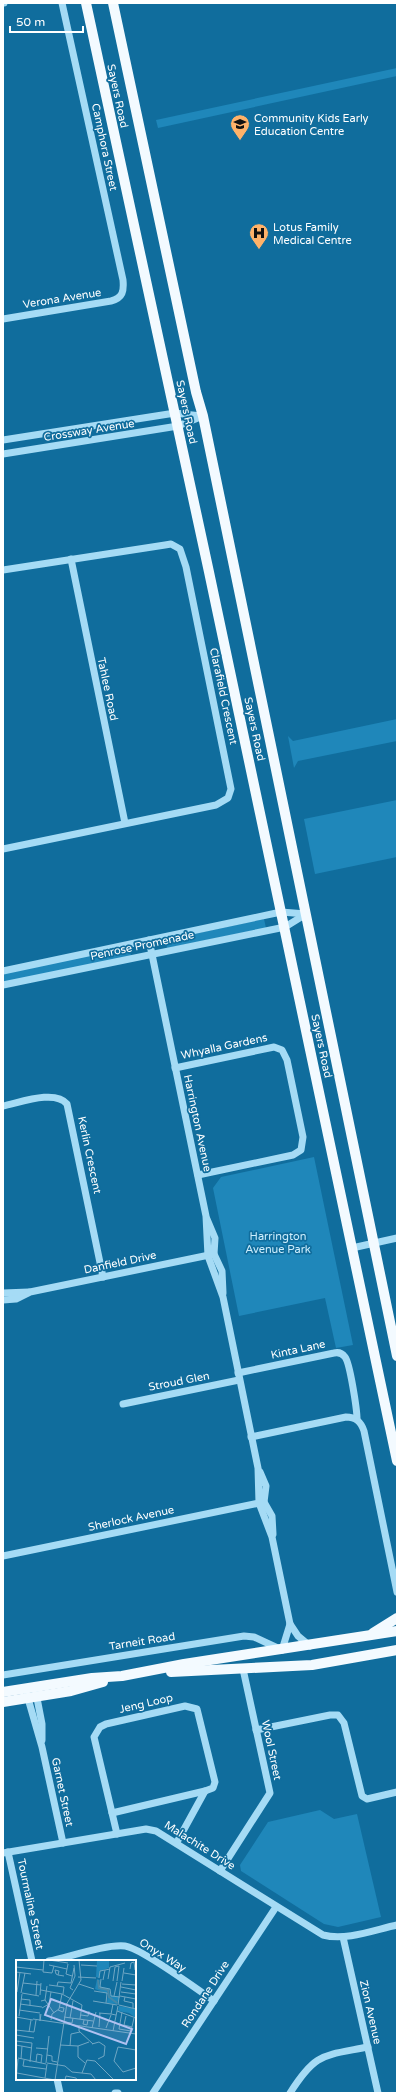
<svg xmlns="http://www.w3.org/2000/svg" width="400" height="2096" viewBox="0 0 400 2096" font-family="'Varela Round',sans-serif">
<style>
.green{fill:#1f87ba}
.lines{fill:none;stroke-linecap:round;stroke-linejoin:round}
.minor{stroke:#a5dbf5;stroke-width:7}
.major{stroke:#f3faff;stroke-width:10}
.labels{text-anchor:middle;stroke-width:3.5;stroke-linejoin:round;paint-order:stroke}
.street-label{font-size:11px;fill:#fff;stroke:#106d9d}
.poi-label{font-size:11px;fill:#fff;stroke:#106d9d;text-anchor:start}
.park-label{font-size:11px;fill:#ceeffe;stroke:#106d9d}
.inset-river{fill:none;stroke:#4687a7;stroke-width:2}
.inset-road{fill:none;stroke:#70a7c4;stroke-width:1}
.view{fill:#b0c1f1;fill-opacity:0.15;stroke:#b0c1f1;stroke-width:2}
.inset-edge{fill:none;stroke:#fff;stroke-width:2}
</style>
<rect width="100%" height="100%" fill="#106d9d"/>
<!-- green -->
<g class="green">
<path d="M397,68V76L158,128L156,120Z"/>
<path d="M397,719V741L298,761L294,768L288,736L293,741Z"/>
<path d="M397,800V857L315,874L304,819Z"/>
<path d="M264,919L266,928L167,948L166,940Z"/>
<path d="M129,947L131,956L3,983V973Z"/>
<path d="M314,1157L353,1345L336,1348L325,1298L239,1316L213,1188L221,1177Z"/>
<path d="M320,1810L334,1819L357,1814L381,1917L338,1927L324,1924L241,1871L240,1865L268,1822Z"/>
</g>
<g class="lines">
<!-- minor -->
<g class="minor">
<path d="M3,3H4"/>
<path d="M3,319L111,301C123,298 124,291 123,280L62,3"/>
<path d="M3,440L175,413L201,416"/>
<path d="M3,454L178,426L203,416"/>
<path d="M71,559L125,823"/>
<path d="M3,570L165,545L171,544L180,549L186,567L231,789L228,798L216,805L3,849"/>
<path d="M3,971L281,912L306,914"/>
<path d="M3,985L285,927L306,914"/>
<path d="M175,1068L274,1047L282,1050L287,1060L303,1137L301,1150L293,1155L198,1175"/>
<path d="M3,1106C19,1103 55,1089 67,1104L103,1277"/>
<path d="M207,1219L215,1238L214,1254L222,1271L223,1293"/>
<path d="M352,1248L397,1238"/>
<path d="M3,1293L29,1292"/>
<path d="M3,1300L16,1299L30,1292L214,1254"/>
<path d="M238,1373L334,1353C338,1352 342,1353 345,1357C350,1363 357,1410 357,1419"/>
<path d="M123,1404L239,1380"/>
<path d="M251,1437L346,1417C356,1417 361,1422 364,1431L397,1592"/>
<path d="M260,1472L266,1486L264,1502L272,1516L273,1534"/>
<path d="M3,1556L264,1502"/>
<path d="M290,1624L298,1636L310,1646"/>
<path d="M3,1675L244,1636L254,1637L282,1650L290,1624L272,1537L259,1503L258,1468L223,1297L208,1256L206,1216L149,940"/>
<path d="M36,1693L42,1724V1740"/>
<path d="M27,1695L42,1747L63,1843"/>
<path d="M256,1730L330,1715H338L344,1723L362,1796L367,1799L397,1792"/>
<path d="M112,1813L205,1791"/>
<path d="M117,1834L94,1737L100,1727L106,1724L185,1706L197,1709L215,1782L213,1788L205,1791L177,1842"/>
<path d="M8,1852L32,1961"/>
<path d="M3,1853L146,1829L156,1831L323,1935C346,1941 374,1930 397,1925"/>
<path d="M220,1871L270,1793L243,1669"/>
<path d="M343,1937L378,2093"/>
<path d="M49,1961C69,1957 106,1944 125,1946C141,1948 197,1989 214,2001"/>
<path d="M57,2079L60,2093"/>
<path d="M115,2093H118"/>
<path d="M153,2093L276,1907"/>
<path d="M290,2093C316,2052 323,2056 368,2047"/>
</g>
<!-- major -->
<g class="major">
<path d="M86,3L209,572L397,1461"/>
<path d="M113,3L196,392L203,416L397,1356"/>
<path d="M373,1633L397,1618"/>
<path d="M171,1672L312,1665L397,1650"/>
<path d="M3,1692L92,1678L122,1676L184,1664L397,1631"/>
<path d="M3,1702L71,1691L103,1682"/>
</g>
</g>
<!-- icons -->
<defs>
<symbol id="school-pin" viewBox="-11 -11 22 30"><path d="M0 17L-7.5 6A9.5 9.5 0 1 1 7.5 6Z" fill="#ffb269" stroke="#106d9d"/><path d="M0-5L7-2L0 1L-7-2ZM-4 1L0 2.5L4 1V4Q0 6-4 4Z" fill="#111"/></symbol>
<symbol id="hospital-pin" viewBox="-11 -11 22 30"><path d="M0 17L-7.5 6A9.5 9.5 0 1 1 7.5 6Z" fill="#ffb269" stroke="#106d9d"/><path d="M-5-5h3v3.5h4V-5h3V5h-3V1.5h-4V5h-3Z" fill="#111"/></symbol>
</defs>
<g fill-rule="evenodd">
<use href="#school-pin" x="229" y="113" width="22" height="30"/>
<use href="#hospital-pin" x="248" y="222" width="22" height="30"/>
</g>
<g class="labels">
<!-- street labels -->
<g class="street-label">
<text transform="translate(118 96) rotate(78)" y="4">Sayers Road</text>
<text transform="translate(105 147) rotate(78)" y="4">Camphora Street</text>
<text transform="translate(62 298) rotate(-9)" y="4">Verona Avenue</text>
<text transform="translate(187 412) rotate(78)" y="4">Sayers Road</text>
<text transform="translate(89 430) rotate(-9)" y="4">Crossway Avenue</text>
<text transform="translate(108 689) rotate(78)" y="4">Tahlee Road</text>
<text transform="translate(224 696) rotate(78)" y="4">Clarafield Crescent</text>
<text transform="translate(255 729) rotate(78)" y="4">Sayers Road</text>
<text transform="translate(142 945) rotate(-12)" y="4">Penrose Promenade</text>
<text transform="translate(224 1046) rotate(-12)" y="4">Whyalla Gardens</text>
<text transform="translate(322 1046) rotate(78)" y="4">Sayers Road</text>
<text transform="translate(198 1123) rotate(78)" y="4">Harrington Avenue</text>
<text transform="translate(90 1155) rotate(78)" y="4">Kerlin Crescent</text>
<text transform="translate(120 1262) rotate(-12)" y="4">Danfield Drive</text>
<text transform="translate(298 1349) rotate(-12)" y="4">Kinta Lane</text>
<text transform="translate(179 1381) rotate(-11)" y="4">Stroud Glen</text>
<text transform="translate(131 1518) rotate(-12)" y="4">Sherlock Avenue</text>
<text transform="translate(142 1641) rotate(-9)" y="4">Tarneit Road</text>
<text transform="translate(146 1703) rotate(-13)" y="4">Jeng Loop</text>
<text transform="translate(272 1750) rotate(78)" y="4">Wool Street</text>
<text transform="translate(63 1792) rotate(78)" y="4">Garnet Street</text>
<text transform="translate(200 1845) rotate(32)" y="4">Malachite Drive</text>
<text transform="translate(31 1904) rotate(78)" y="4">Tourmaline Street</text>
<text transform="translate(163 1955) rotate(32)" y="4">Onyx Way</text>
<text transform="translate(205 1994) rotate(-57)" y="4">Rondane Drive</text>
<text transform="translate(371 2012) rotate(77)" y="4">Zion Avenue</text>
</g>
<!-- poi labels -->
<g class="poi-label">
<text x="254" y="122">Community Kids Early<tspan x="254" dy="13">Education Centre</tspan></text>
<text x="273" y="231">Lotus Family<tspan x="273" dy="13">Medical Centre</tspan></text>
</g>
<!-- park labels -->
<g class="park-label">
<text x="278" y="1240">Harrington<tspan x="278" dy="13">Avenue Park</tspan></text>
</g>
</g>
<!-- overview -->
<g transform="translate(16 1960)">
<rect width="120" height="120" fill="#106d9d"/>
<path d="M81,0H93V8L84,11L83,18L80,17ZM81,19L84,20L83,26L93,29L94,35L103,37L101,44L91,43L92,34L79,29ZM103,46L120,49V58L113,53L102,51Z" fill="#1f87ba"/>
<path class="inset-river" d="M82,20L83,28L92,30L93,37L101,43"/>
<path class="inset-road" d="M33,0L52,3M52,4L50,14L56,16M33,5L51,9M65,5L81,6M0,7L27,10M114,9L115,3L118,2L119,10M0,12L15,14M27,12L36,13L38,6M27,12L28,0M108,13L120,15M42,15L43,11L39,10L40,14L42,15L48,16M62,17L80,18M83,18L84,11L89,10M85,19L84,27L94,29L95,36L104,37M92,19L94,7L109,3M87,20L89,10L94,9M97,21L99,7L103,6L101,21M106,21L108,8M7,23L25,25M55,23L58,8M63,24L78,29M106,24L120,25M33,25L48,27L47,34M41,26L42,22L55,23M105,27L120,30M25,30L46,34L66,45M57,30L54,28L59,16L58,5M78,31L91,33L90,43M1,32L4,12M105,32L120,34M5,33L9,13M6,33L23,36M20,35L21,21M24,35L25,23M98,36L101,22M104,36L120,39M109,37L108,41L117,43V48M5,39L14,40V46M29,40L31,26M25,41L29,40L38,53M77,41L101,45M4,44L26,47M97,44L95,54L100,55M50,45L65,20L63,0M102,45L105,22M103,45L120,49M26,48L33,44L35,32M3,50L24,53M42,50L47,52L48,48L43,47M101,51L120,58M106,52L103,69L115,71L118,58M83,53L95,54M24,54V61L25,54M65,55L72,56L73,51M3,56L6,34M110,56L108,65L116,67M0,57L17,60M48,57L77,61M54,58L57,41M17,59L120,74M64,59L66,45M35,60L36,54L43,49L46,34M68,60L67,64L71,65L72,60M49,62L56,63L57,58M63,65V71L77,84M83,67L84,53M76,68L80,52M90,68L95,55M0,70L18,72M97,71L102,46M13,72L15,60M18,72L20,60M0,75L18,78M0,81L16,83M76,84L83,82L89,86L88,96L82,99M0,85L16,88M44,85L62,86L73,82M54,86L55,74L64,72M62,86V97L69,103M20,88L32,89M120,90L102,87L98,101L107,112L120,108M31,95L36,96V101L41,102M2,98L30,104M5,99L6,86M8,100L7,106L30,109M14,102L16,83M20,102L21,94L26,95L25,103M30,103L33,76M31,103L49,106L56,112L75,114L80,120M1,113L39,120M66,113L71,100L79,101L98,120M29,118L31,104M0,120L2,99M39,120L51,43M49,120L50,116L60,118L61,120"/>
<path class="view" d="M35,39L116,69L110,84L29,55Z"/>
<rect width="120" height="120" class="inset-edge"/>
</g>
<!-- border -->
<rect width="400" height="2096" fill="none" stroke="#ffffff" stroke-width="8"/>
<!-- scale -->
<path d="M10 26v6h73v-6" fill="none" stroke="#ffffff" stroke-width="2"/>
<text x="16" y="26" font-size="12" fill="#ffffff" stroke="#106d9d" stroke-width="3" paint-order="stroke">50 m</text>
</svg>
